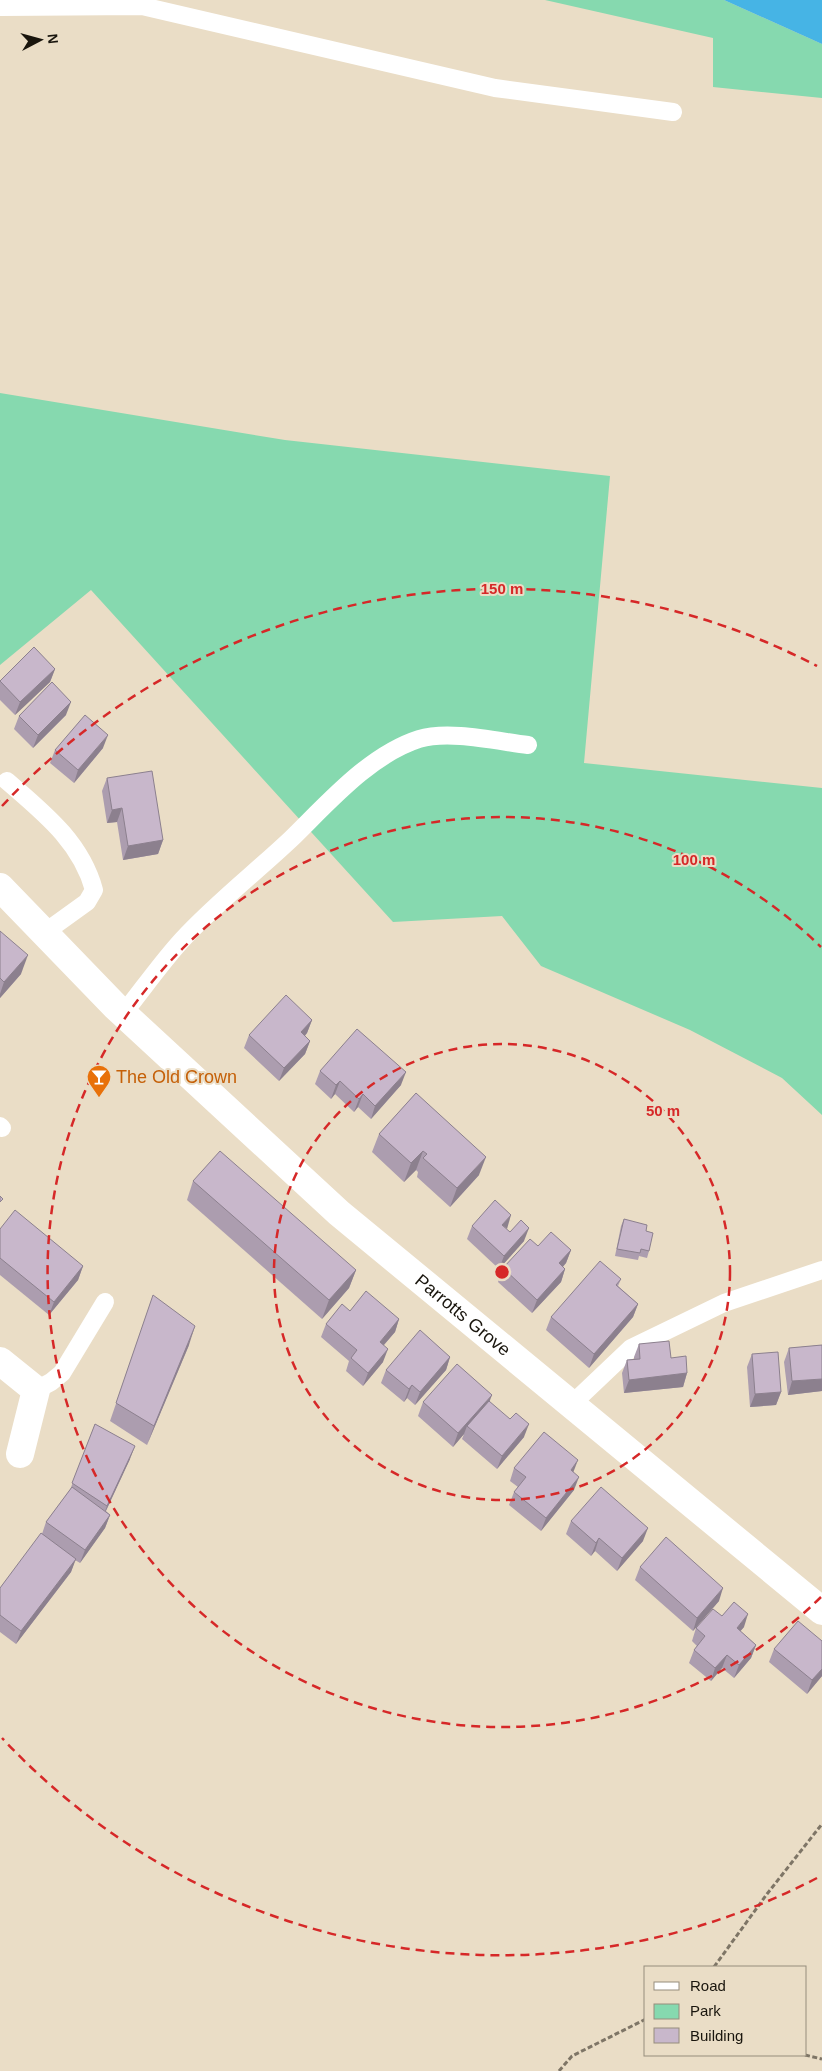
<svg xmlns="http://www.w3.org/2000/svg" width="822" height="2071" viewBox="0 0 822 2071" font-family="Arial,sans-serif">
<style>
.green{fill:#86d9af}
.water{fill:#46b4e5}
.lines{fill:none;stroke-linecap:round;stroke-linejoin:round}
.path{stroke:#7e7566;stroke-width:3;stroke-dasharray:5 2.5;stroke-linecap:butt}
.service{stroke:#fff;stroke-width:18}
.minor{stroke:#fff;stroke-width:28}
.secondary{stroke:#fff;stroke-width:28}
.wall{fill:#ac9daf}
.shaded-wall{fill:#8c808e}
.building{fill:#c8b7cb;stroke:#8c808e}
.ring{fill:none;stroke:#d62828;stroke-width:2.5;stroke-dasharray:9 6}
.labels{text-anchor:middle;stroke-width:4;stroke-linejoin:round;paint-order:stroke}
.food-label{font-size:18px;fill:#c56008;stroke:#eaddc6;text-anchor:start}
.street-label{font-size:18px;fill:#19150d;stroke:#eaddc6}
.centre{fill:#d62828;stroke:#eaddc6;stroke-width:2.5}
.ring-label{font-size:15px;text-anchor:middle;font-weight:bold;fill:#d62828;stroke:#eaddc6;stroke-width:4;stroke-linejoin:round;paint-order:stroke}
</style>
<rect width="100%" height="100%" fill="#eaddc6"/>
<!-- green -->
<g class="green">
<path d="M545,0H724L822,44V98L713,87V38Z"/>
<path d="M0,393L285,440L610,476L584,763L822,788V1115L782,1078L690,1030L541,966L502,916L393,922L91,590L0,665Z"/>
</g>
<!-- water -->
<path class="water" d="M724,0H822V44Z"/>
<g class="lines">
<!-- path -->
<g class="path">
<path d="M714,1967L767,1894L822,1824"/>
<path d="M805,2055L822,2059"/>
<path d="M559,2071L572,2056L646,2019"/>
</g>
<!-- service -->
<g class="service">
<path d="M0,7L142,6L495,88L673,112"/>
<path d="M7,781C44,813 81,842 94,890L87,902L44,933"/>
<path d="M123,1014C143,989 161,963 182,940C216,903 255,873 291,839C327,804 369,755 419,739C449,730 496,741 528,745"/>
<path d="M0,1126L2,1128"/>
<path d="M36,1390L51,1382L62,1373L105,1302"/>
<path d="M572,1404L631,1348L724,1303L822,1270"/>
</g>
<!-- minor -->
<path class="minor" d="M0,1361L36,1390L20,1454"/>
<!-- secondary -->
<path class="secondary" id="s1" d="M0,887L116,1007L339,1213L822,1611"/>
</g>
<!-- wall -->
<g class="wall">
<path d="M55,669L50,682L15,715L0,700V681Z"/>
<path d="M66,715L33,748L14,729L19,716Z"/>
<path d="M103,748L74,783L50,763L55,750Z"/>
<path d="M107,778L163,840L158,854L123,860L117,822L107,823L102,791Z"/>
<path d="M0,931L21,974L0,998Z"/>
<path d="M312,1020L307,1033L305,1036L310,1041L305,1054L279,1081L244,1048L249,1035Z"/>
<path d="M320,1071L401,1085L371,1119L358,1107L354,1112L335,1094L331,1099L315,1084Z"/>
<path d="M416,1093L479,1175L450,1207L417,1177L418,1172L416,1170L404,1182L372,1152L379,1134Z"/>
<path d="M193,1181L356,1270L349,1288L322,1319L187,1200Z"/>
<path d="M624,1219L646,1231L649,1251L647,1258L639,1256L638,1260L615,1256L621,1226Z"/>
<path d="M472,1226L510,1232L524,1241L499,1269L467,1239Z"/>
<path d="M0,1229L83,1266L78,1280L49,1315L0,1275Z"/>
<path d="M538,1246L571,1250L566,1263L563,1267L565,1269L561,1282L532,1313L498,1282L503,1268Z"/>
<path d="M621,1279L618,1286L638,1304L633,1317L589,1368L546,1330L551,1317Z"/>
<path d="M350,1311L399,1319L395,1332L384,1345L383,1362L363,1386L346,1371L349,1361L321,1337L326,1324Z"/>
<path d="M147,1314L189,1345L147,1445L110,1421Z"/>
<path d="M639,1344L671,1358L687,1373L683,1387L624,1393L622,1373L627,1360L634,1359V1357Z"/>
<path d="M822,1345V1391L788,1395L784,1362L789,1348Z"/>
<path d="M752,1354L781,1392L776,1405L750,1407L747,1367Z"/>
<path d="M450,1357L446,1370L415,1405L407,1398L404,1402L381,1383L386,1370Z"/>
<path d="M489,1401L524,1437L497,1469L462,1439L464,1434L453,1447L418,1416L423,1402Z"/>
<path d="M95,1424L130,1459L106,1511L110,1515L105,1528L80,1563L75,1560L71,1572L16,1644L0,1632V1588L42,1534L46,1522L70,1490Z"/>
<path d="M514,1468L574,1472V1490L541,1531L509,1505L514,1492L518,1487L510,1481Z"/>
<path d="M571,1521L643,1541L617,1571L595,1551L591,1556L566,1534Z"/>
<path d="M640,1567L719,1601L693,1631L635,1580Z"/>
<path d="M722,1616L744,1627L740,1631L756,1645L751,1658L734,1678L722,1668L711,1681L689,1663L694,1650L697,1646L692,1641L696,1628Z"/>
<path d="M774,1649L822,1676L807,1694L769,1662Z"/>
</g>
<!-- shaded-wall -->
<g class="shaded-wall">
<path d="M55,669L50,682L15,715L20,702Z"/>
<path d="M71,702L66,715L33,748L38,735Z"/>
<path d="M108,735L103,748L74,783L78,770Z"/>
<path d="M122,808L117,822L107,823L112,810Z"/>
<path d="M163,840L158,854L123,860L128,846Z"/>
<path d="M28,955L21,974L0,998V994L4,982Z"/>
<path d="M312,1020L307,1033L296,1045L301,1032Z"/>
<path d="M310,1041L305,1054L279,1081L284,1068Z"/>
<path d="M406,1072L401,1085L371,1119L375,1106Z"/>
<path d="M340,1081L335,1094L331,1099L336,1085Z"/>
<path d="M363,1094L358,1107L354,1112L359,1099Z"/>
<path d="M423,1151L416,1170L404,1182L411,1163Z"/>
<path d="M486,1157L479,1175L450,1207L457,1188Z"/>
<path d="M511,1215L507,1229L502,1225Z"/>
<path d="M529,1228L524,1241L499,1269L504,1256Z"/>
<path d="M571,1250L566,1263L554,1276L559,1263Z"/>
<path d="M83,1266L78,1280L49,1315L54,1302Z"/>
<path d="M565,1269L561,1282L532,1313L537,1300Z"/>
<path d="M356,1270L349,1288L322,1319L329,1300Z"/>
<path d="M638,1304L633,1317L589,1368L594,1354Z"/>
<path d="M399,1319L395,1332L375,1355L380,1342Z"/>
<path d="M195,1326L189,1345L147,1445L154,1426Z"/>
<path d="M388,1349L383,1362L363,1386L368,1373Z"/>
<path d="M450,1357L446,1370L415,1405L420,1392Z"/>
<path d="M687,1373L683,1387L624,1393L629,1380Z"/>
<path d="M822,1379V1391L788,1395L792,1381Z"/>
<path d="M412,1385L407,1398L404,1402L409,1389Z"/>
<path d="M781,1392L776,1405L750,1407L755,1394Z"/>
<path d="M492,1395L487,1408L467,1426L464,1434L453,1447L458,1433Z"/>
<path d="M529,1424L524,1437L497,1469L502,1456Z"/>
<path d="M135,1446L130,1459L102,1519L107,1506Z"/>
<path d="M578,1460L573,1473L571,1470Z"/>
<path d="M579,1477L574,1490L541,1531L546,1518Z"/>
<path d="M110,1515L105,1528L80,1563L85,1550Z"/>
<path d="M648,1528L643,1541L617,1571L622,1558Z"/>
<path d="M599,1538L595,1551L591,1556L596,1543Z"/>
<path d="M76,1559L71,1572L16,1644L21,1631Z"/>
<path d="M723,1588L719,1601L693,1631L697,1618Z"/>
<path d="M748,1614L744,1627L732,1641L737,1628Z"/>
<path d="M756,1645L751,1658L734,1678L739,1665Z"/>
<path d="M727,1655L722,1668L711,1681L715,1668Z"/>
<path d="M822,1669V1676L807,1694L812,1680Z"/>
</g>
<!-- building -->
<g class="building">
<path d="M34,647L55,669L20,702L0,681Z"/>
<path d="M52,682L71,702L38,735L19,716Z"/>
<path d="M85,715L108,735L78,770L55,750Z"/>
<path d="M152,771L163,840L128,846L122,808L112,810L107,778Z"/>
<path d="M0,931L28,955L4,982L0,978Z"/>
<path d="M286,995L312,1020L301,1032L310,1041L284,1068L249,1035Z"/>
<path d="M357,1029L406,1072L375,1106L363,1094L359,1099L340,1081L336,1085L320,1071Z"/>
<path d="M416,1093L486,1157L457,1188L423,1158L427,1154L423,1151L411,1163L379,1134Z"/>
<path d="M220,1151L356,1270L329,1300L193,1181Z"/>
<path d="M0,1196L3,1199L0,1202Z"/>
<path d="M495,1200L511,1215L502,1225L510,1232L521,1220L529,1228L504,1256L472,1226Z"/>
<path d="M15,1210L83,1266L54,1302L0,1258V1229Z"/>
<path d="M624,1219L647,1225L646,1231L653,1233L649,1251L641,1249L640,1253L617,1249Z"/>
<path d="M551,1232L571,1250L559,1263L565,1269L537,1300L503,1268L530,1239L538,1246Z"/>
<path d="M600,1261L621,1279L616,1285L638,1304L594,1354L551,1317Z"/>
<path d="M366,1291L399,1319L380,1342L388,1349L368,1373L351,1358L357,1350L326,1324L342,1304L350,1311Z"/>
<path d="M153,1295L195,1326L154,1426L116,1403Z"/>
<path d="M420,1330L450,1357L420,1392L412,1385L409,1389L386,1370Z"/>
<path d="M669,1341L671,1358L686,1356L687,1373L629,1380L627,1360L640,1359L639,1344Z"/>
<path d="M822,1345V1379L792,1381L789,1348Z"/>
<path d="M778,1352L781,1392L755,1394L752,1354Z"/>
<path d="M457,1364L492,1395L458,1433L423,1402Z"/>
<path d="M489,1401L510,1419L516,1413L529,1424L502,1456L467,1426Z"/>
<path d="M95,1424L135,1446L107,1506L72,1483Z"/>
<path d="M544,1432L578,1460L571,1470L579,1477L546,1518L514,1492L526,1477L514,1468Z"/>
<path d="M72,1487L110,1515L85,1550L46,1522Z"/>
<path d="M601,1487L648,1528L622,1558L599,1538L596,1543L571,1521Z"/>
<path d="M41,1533L76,1559L21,1631L0,1615V1588Z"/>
<path d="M666,1537L723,1588L697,1618L640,1567Z"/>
<path d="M734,1602L748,1614L737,1628L756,1645L739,1665L727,1655L715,1668L694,1650L705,1636L696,1628L713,1609L722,1616Z"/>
<path d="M798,1621L822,1641V1669L812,1680L774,1649Z"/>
</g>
<!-- distance rings -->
<g class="ring">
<circle cx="502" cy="1272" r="228"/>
<path d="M821 1597A455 455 0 1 1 821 947"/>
<path d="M817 1878A683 683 0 0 1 2 1738M2 806A683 683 0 0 1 817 666"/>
</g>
<!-- icons -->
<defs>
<symbol id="bar-pin" viewBox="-11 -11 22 30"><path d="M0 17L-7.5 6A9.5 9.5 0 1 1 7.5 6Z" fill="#e8710a" stroke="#eaddc6"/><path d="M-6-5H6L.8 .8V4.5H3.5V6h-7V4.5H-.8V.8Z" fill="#fff"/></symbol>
</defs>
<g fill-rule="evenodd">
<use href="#bar-pin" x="85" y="1063" width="28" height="38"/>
</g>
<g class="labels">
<!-- food labels -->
<g class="food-label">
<text x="116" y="1083">The Old Crown</text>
</g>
<!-- street labels -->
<g class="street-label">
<text dy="6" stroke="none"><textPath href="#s1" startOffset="631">Parrotts Grove</textPath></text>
</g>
</g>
<circle cx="502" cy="1272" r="8" class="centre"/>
<g class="ring-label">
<text x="502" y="594">150 m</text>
<text x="694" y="865">100 m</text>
<text x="663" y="1116">50 m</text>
</g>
<!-- legend -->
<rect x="644" y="1966" width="162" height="90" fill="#eaddc6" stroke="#968d7c"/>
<rect x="654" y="1982" width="25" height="8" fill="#ffffff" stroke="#968d7c"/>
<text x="690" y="1991" font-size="15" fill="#19150d">Road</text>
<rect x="654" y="2004" width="25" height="15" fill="#86d9af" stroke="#968d7c"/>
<text x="690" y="2016" font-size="15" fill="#19150d">Park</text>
<rect x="654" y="2028" width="25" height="15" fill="#c8b7cb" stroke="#968d7c"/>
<text x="690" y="2041" font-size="15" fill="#19150d">Building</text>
<!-- north arrow -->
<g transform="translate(40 40) rotate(84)" stroke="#eaddc6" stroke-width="4" paint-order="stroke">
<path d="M0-4L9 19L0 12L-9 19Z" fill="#19150d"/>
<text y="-8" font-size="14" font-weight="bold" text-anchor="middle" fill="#19150d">N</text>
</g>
</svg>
